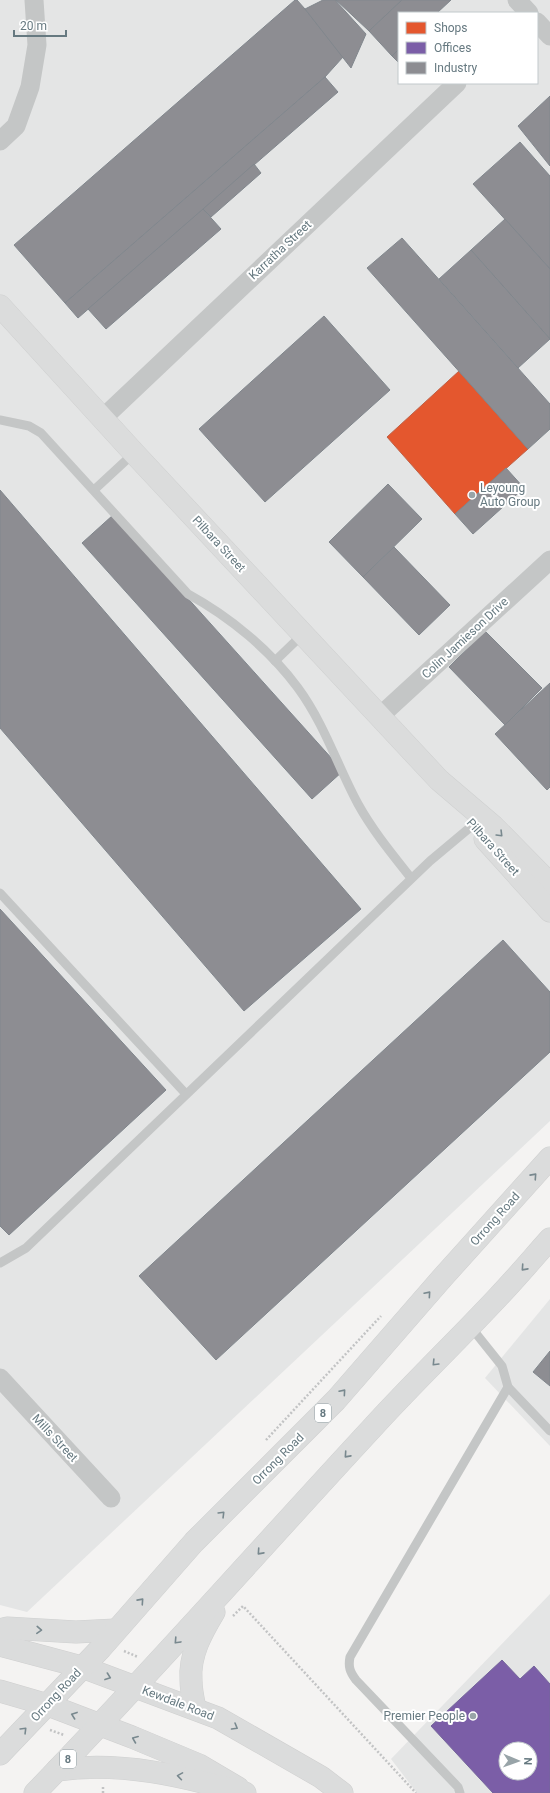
<svg xmlns="http://www.w3.org/2000/svg" width="550" height="1793" viewBox="0 0 550 1793" font-family="Roboto,sans-serif">
<style>
.built{fill:#e4e5e5;fill-rule:evenodd}
.shops{fill:#e4572e;stroke:#be6147}
.offices{fill:#7b5ea7;stroke:#75669b;fill-rule:evenodd}
.industry{fill:#8d8d92;stroke:#81878d}
.lines{fill:none;stroke-linecap:round;stroke-linejoin:round}
.secondary-casing{stroke:#cfd0d0;stroke-width:23}
.primary-casing{stroke:#cfcfcf;stroke-width:23}
.trunk-casing{stroke:#cfd0d0;stroke-width:23}
.path{stroke:#c2c3c4;stroke-width:2.5;stroke-dasharray:2 2;stroke-linecap:butt}
.service{stroke:#c4c6c6;stroke-width:9}
.minor{stroke:#c4c6c6;stroke-width:19}
.secondary{stroke:#dbdcdc;stroke-width:22}
.primary{stroke:#dbdcdc;stroke-width:22}
.trunk{stroke:#dbdcdc;stroke-width:22}
.oneway{stroke:#78888e}
.poi-dot{fill:#98a4a8;stroke:#fff;stroke-width:1.5}
.labels{text-anchor:middle;stroke-width:4;stroke-linejoin:round;paint-order:stroke}
.shield{fill:#fff;stroke:#94a1a6;stroke-width:1}
.shield-label{font-size:11px;font-weight:bold;fill:#667980}
.street-label{font-size:12px;fill:#667980;stroke:#fff}
.poi-label{font-size:12px;fill:#667980;stroke:#fff;text-anchor:start}
</style>
<rect width="100%" height="100%" fill="#f4f3f2"/>
<!-- built -->
<g class="built">
<path d="M0,0H550V1121L27,1612L0,1605ZM399,13H537V83H399Z"/>
<path d="M550,1299V1446L485,1378Z"/>
<path d="M550,1594V1793H417L391,1759ZM506,1749H530V1773H506Z"/>
</g>
<!-- shops -->
<path class="shops" d="M459,371L528,449L455,514L387,437Z"/>
<!-- offices -->
<path class="offices" d="M502,1660L520,1679L534,1666L550,1684V1793H493L431,1726ZM506,1749H530V1773H506Z"/>
<!-- industry -->
<g class="industry">
<path d="M295,0H297L305,9L343,57L325,77L65,303L14,245Z"/>
<path d="M323,0H335L366,34L351,68L305,9Z"/>
<path d="M336,0H402L369,31Z"/>
<path d="M402,0H451L437,13H399V49L392,56L369,31Z"/>
<path d="M399,49V63L392,56Z"/>
<path d="M325,77L338,92L78,318L65,303Z"/>
<path d="M550,96V166L518,126Z"/>
<path d="M520,142L550,176V269L473,184Z"/>
<path d="M254,164L261,173L211,217L203,209Z"/>
<path d="M203,209L221,229L106,329L88,309Z"/>
<path d="M505,219L550,269V339L471,250Z"/>
<path d="M402,238L550,404V429L528,449L367,268Z"/>
<path d="M471,250L550,339L518,368L439,279Z"/>
<path d="M324,316L390,390L265,502L199,429Z"/>
<path d="M506,468L524,488L473,534L455,514Z"/>
<path d="M388,484L422,519L363,577L329,542Z"/>
<path d="M0,490L361,909L244,1011L0,728Z"/>
<path d="M113,515L343,771L312,799L82,543Z"/>
<path d="M394,547L450,605L419,635L363,577Z"/>
<path d="M485,631L542,688L505,725L449,667Z"/>
<path d="M550,683V787L547,790L495,734Z"/>
<path d="M0,909L166,1090L9,1235L0,1226Z"/>
<path d="M503,940L550,992V1052L216,1360L139,1276Z"/>
<path d="M550,1351V1386L533,1372Z"/>
</g>
<g class="lines">
<defs>
<g id="secondary">
<path d="M0,306L134,453L439,780L493,826L550,884"/>
<path d="M485,839L550,911"/>
</g>
<g id="primary">
<path d="M0,1645L82,1667L218,1718L321,1777L342,1793"/>
<path d="M0,1691L48,1705L132,1737L199,1765L238,1788"/>
</g>
<g id="trunk">
<path d="M0,1630L7,1628L76,1632L115,1630"/>
<path d="M195,1708C193,1699 191,1689 191,1680C189,1655 202,1632 214,1612"/>
<path d="M0,1754L101,1648L194,1542L336,1400L443,1277L550,1158"/>
<path d="M57,1770C122,1761 182,1776 245,1793"/>
<path d="M35,1793C150,1674 260,1549 373,1427C414,1382 458,1340 499,1296C517,1277 533,1258 550,1239"/>
</g>
</defs>
<!-- secondary casing -->
<use href="#secondary" class="secondary-casing"/>
<!-- primary casing -->
<use href="#primary" class="primary-casing"/>
<!-- trunk casing -->
<use href="#trunk" class="trunk-casing"/>
<!-- path -->
<g class="path">
<path d="M266,1440L381,1316"/>
<path d="M233,1616L243,1606L416,1793"/>
<path d="M124,1651L138,1657"/>
<path d="M50,1730L64,1735"/>
<path d="M103,1793V1787"/>
</g>
<!-- service -->
<g class="service">
<path d="M0,420L29,426L41,433L188,594C230,617 270,650 298,688C325,725 337,765 358,804C373,831 392,854 411,878"/>
<path d="M94,490L134,453"/>
<path d="M275,661L303,634"/>
<path d="M0,893L186,1094"/>
<path d="M0,1263L26,1248L430,861L473,825"/>
<path d="M508,1387L550,1431"/>
<path d="M460,1793L458,1787L356,1680C350,1672 348,1667 350,1657L508,1387L502,1366L470,1326"/>
</g>
<!-- minor -->
<g class="minor">
<path d="M517,0L529,13"/>
<path d="M537,22L550,36"/>
<path d="M0,141L16,126L30,87L37,45L34,0"/>
<path d="M103,418L457,83"/>
<path d="M379,717L550,560"/>
<path d="M0,1378L111,1498"/>
</g>
<!-- secondary -->
<use href="#secondary" class="secondary"/>
<!-- primary -->
<use href="#primary" class="primary"/>
<!-- trunk -->
<use href="#trunk" class="trunk"/>
</g>
<!-- one-way arrows -->
<defs><path id="oneway-chevron" d="M-2-3.5L2.5 0L-2 3.5" fill="none" stroke-width="1.6" stroke-linecap="round" stroke-linejoin="round"/></defs>
<g class="oneway">
<use href="#oneway-chevron" transform="translate(500 834) rotate(45)"/>
<use href="#oneway-chevron" transform="translate(534 1176) rotate(-48)"/>
<use href="#oneway-chevron" transform="translate(524 1268) rotate(132)"/>
<use href="#oneway-chevron" transform="translate(428 1294) rotate(-49)"/>
<use href="#oneway-chevron" transform="translate(435 1363) rotate(134)"/>
<use href="#oneway-chevron" transform="translate(343 1392) rotate(-49)"/>
<use href="#oneway-chevron" transform="translate(347 1455) rotate(132)"/>
<use href="#oneway-chevron" transform="translate(222 1514) rotate(-45)"/>
<use href="#oneway-chevron" transform="translate(260 1552) rotate(132)"/>
<use href="#oneway-chevron" transform="translate(141 1601) rotate(-48)"/>
<use href="#oneway-chevron" transform="translate(39 1630) rotate(3)"/>
<use href="#oneway-chevron" transform="translate(177 1641) rotate(133)"/>
<use href="#oneway-chevron" transform="translate(108 1677) rotate(20)"/>
<use href="#oneway-chevron" transform="translate(74 1715) rotate(-160)"/>
<use href="#oneway-chevron" transform="translate(235 1727) rotate(30)"/>
<use href="#oneway-chevron" transform="translate(24 1730) rotate(-45)"/>
<use href="#oneway-chevron" transform="translate(135 1739) rotate(-158)"/>
<use href="#oneway-chevron" transform="translate(180 1776) rotate(-171)"/>
</g>
<!-- markers -->
<g class="poi-dot">
<circle cx="472" cy="495" r="4"/>
<circle cx="473" cy="1716" r="4"/>
</g>
<g class="labels">
<!-- shield labels -->
<g class="shield">
<rect x="315" y="1404" width="16" height="18" rx="3"/>
<rect x="60" y="1750" width="16" height="18" rx="3"/>
</g>
<g class="shield-label">
<text x="323" y="1417">8</text>
<text x="68" y="1763">8</text>
</g>
<!-- street labels -->
<g class="street-label">
<text transform="translate(280 250) rotate(-43)" y="4">Karratha Street</text>
<text transform="translate(219 544) rotate(47)" y="4">Pilbara Street</text>
<text transform="translate(465 638) rotate(-43)" y="4">Colin Jamieson Drive</text>
<text transform="translate(493 847) rotate(48)" y="4">Pilbara Street</text>
<text transform="translate(495 1219) rotate(-48)" y="4">Orrong Road</text>
<text transform="translate(55 1438) rotate(47)" y="4">Mills Street</text>
<text transform="translate(278 1459) rotate(-45)" y="4">Orrong Road</text>
<text transform="translate(56 1695) rotate(-47)" y="4">Orrong Road</text>
<text transform="translate(178 1703) rotate(21)" y="4">Kewdale Road</text>
</g>
<!-- poi labels -->
<g class="poi-label">
<text x="480" y="492">Leyoung<tspan x="480" dy="14">Auto Group</tspan></text>
<text x="465" y="1720" text-anchor="end">Premier People</text>
</g>
</g>
<!-- legend -->
<rect x="398" y="12" width="140" height="72" fill="#ffffff" stroke="#c2c9cc"/>
<rect x="406" y="22" width="20" height="12" fill="#e4572e" stroke="#c2c9cc"/>
<text x="434" y="32" font-size="12" fill="#667980">Shops</text>
<rect x="406" y="42" width="20" height="12" fill="#7b5ea7" stroke="#c2c9cc"/>
<text x="434" y="52" font-size="12" fill="#667980">Offices</text>
<rect x="406" y="62" width="20" height="12" fill="#8d8d92" stroke="#c2c9cc"/>
<text x="434" y="72" font-size="12" fill="#667980">Industry</text>
<!-- north arrow -->
<g transform="translate(518 1761) rotate(92)"><circle r="19" fill="#ffffff" stroke="#c2c9cc"/>
<path d="M0-3L7 15L0 10L-7 15Z" fill="#98a4a8"/>
<text y="-6" font-size="11" font-weight="bold" text-anchor="middle" fill="#667980">N</text>
</g>
<!-- scale -->
<path d="M14 30v6h52v-6" fill="none" stroke="#667980" stroke-width="2"/>
<text x="20" y="30" font-size="12" fill="#667980" stroke="#ffffff" stroke-width="3" paint-order="stroke">20 m</text>
</svg>
